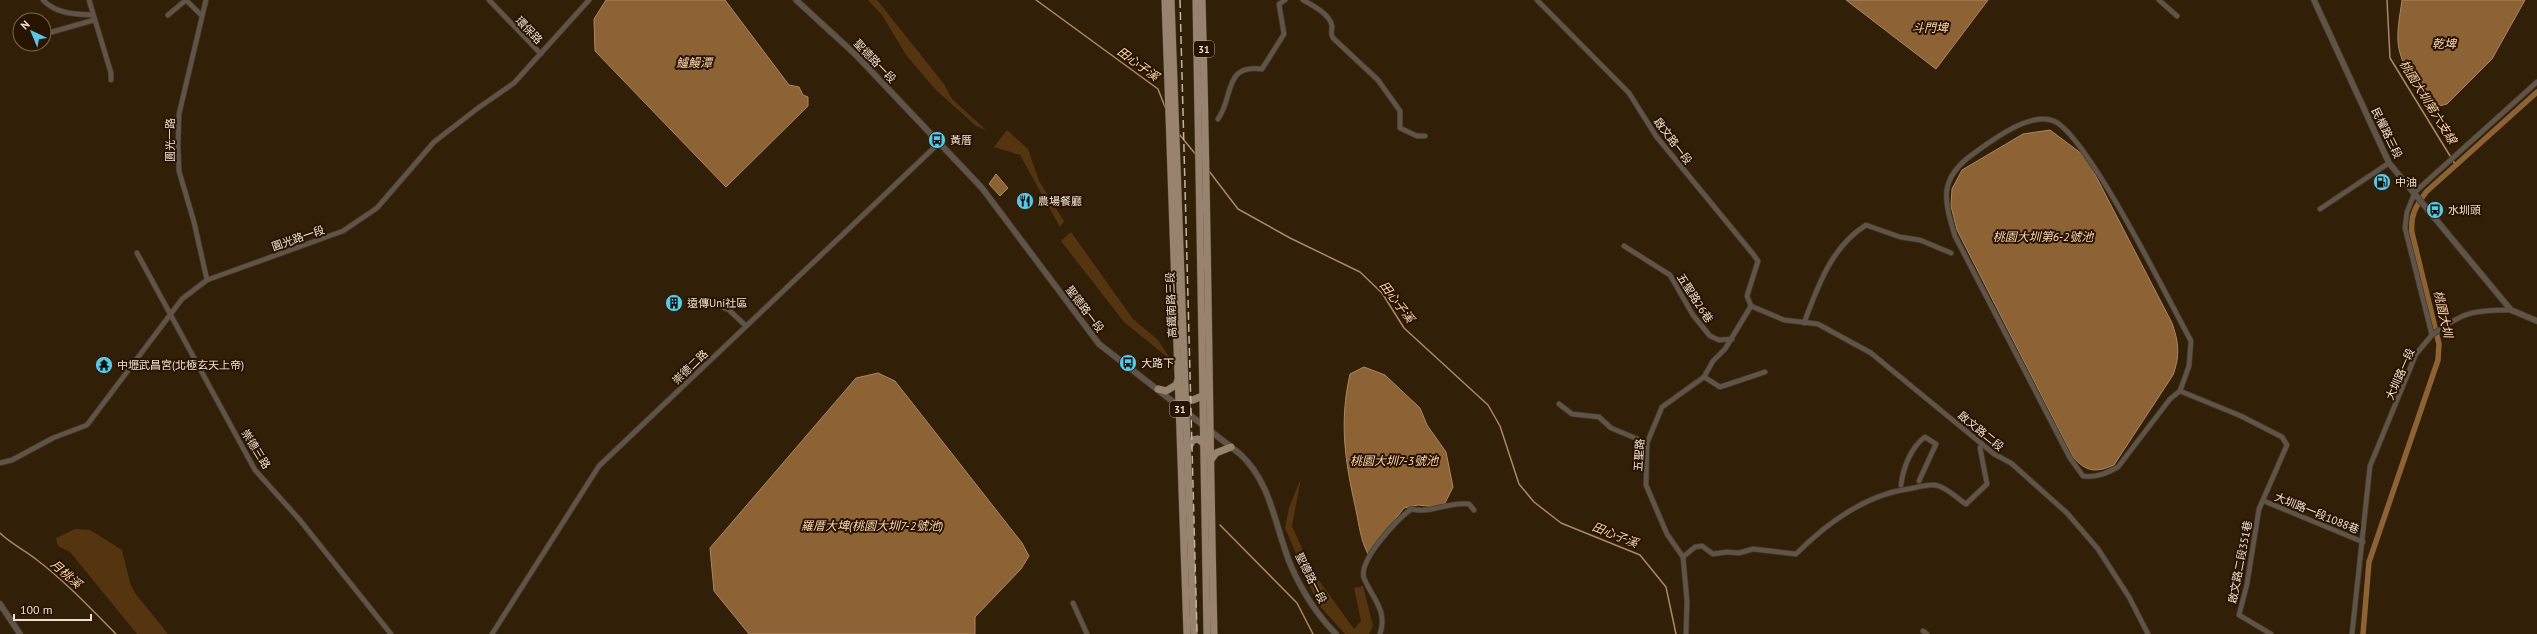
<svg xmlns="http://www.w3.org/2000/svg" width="2537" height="634" viewBox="0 0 2537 634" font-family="'PT Sans','Noto Sans TC',sans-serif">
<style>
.green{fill:#55350f}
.water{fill:#8d6234;stroke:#aa8864}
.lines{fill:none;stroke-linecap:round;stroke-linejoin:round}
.stream{stroke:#aa8864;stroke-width:1.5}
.canal{stroke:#8d6234;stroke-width:5.5}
.minor-casing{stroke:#4c3a25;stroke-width:6}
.tertiary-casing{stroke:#4c3a25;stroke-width:7}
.primary-casing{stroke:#4c3a25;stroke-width:8}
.minor{stroke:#5e544a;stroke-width:4.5}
.tertiary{stroke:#5e544a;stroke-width:5.5}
.primary{stroke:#97836e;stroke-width:7}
.rail{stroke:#c3b4a4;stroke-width:1.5;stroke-dasharray:8 4;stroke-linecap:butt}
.labels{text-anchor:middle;stroke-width:4;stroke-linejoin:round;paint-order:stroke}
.shield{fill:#281501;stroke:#b3a495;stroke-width:1}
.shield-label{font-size:10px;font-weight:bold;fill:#efe1d4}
.street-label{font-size:11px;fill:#efe1d4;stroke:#281501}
.poi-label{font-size:11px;fill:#efe1d4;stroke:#281501;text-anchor:start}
.water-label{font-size:12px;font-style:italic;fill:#ffd7b0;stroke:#281501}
</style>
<rect width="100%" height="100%" fill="#321f08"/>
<!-- green -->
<g class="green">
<path d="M868,0H877L944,84L952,99L986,130L976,126L936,90L906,55L882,15Z"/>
<path d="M1007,130L1028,149L1039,181L1064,221L1060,227L1020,155L994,147Z"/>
<path d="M1071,232L1133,319L1158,340L1171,360L1124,322L1061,241Z"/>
<path d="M1301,478L1292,526L1312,571L1354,629L1361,621L1354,588L1363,586L1373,626L1369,634H1345L1318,604L1285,528L1289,508Z"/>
<path d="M75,529L90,530L122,550L130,583L135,593L168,634H137L70,552L58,546L56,538Z"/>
</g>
<!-- water -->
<g class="water">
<path d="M606,0H725L789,85L799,87L803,95L808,97V106L726,187L595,51L594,19Z"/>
<path d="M1846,0H1988L1936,69Z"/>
<path d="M2402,0H2525L2492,59L2447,104L2435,107C2420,95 2405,71 2400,53C2395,37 2400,16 2402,0Z"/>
<path d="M2050,130L2086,157L2172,323C2179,343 2180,356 2173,375L2114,465C2096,473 2086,472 2073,457L1957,230L1951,206L1952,189L1962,170L2023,134Z"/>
<path d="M996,174L1008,188L1000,196L989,184Z"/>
<path d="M1364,367L1385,375L1420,408L1427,425L1446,452L1453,487L1445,503L1436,507L1418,505L1404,508L1368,554C1361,541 1359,525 1356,510C1345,461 1339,423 1350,374Z"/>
<path d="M878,373L895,381L1022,543L1029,556L1021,569L975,617V634H749L714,591L710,548L856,378Z"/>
</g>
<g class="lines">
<!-- stream -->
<g class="stream">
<path d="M1036,0L1158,89L1165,107"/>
<path d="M2387,0L2390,58L2455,164"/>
<path d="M1179,134L1197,156"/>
<path d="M1209,171L1238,209L1290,238L1360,272L1382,293L1404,328L1488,405L1500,426L1519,484L1534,502L1561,523L1640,555L1666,587L1676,634"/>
<path d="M1220,525L1297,603L1313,634"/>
<path d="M0,533C11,544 25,550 37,560C66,582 91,609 116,634"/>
</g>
<!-- canal -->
<path class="canal" d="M2363,634L2369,562L2438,360L2439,344L2412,233C2410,215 2416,206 2426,192L2537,92"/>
<defs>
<g id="minor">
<path d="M43,0C56,14 75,14 93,15"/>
<path d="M89,0L111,73V80"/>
<path d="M206,0L179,114L178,146L179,171L194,222L207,280"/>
<path d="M489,0L541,54"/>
<path d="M1303,0C1312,5 1330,14 1332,26C1332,31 1330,33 1333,38L1378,80L1400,111V128L1417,136H1425"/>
<path d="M1537,0L1629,93L1656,136L1753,254L1758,261L1747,296L1751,306"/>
<path d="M2159,0L2177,16"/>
<path d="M168,15L186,0L202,16"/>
<path d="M52,32L94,20"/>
<path d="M1218,119C1234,97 1223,64 1262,69L1284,34L1279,4L1285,0"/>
<path d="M2320,209L2389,163"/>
<path d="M1624,246L1670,275L1693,315L1710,336L1719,340L1732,339"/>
<path d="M137,253L255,470L299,519L391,634"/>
<path d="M709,301L729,310L746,326"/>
<path d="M1751,306L1784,320L1818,324L1871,353L1994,454L2011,463L2067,513L2098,549L2129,597L2148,634"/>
<path d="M1804,323C1818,286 1831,247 1866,225L1900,237L1920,240L1951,253"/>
<path d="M2432,335C2463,312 2473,310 2511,310"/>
<path d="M1704,377L1720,387L1765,372"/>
<path d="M2180,391L2189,366L2191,341C2169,301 2088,136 2054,121C2030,111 1991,141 1973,154C1938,179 1944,200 1955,236L2070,458L2083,476C2096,478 2107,473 2118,467L2170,399L2180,391L2241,416L2282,437L2287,445L2259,509L2247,584L2239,615L2271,634"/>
<path d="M1559,404L1572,414L1599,417L1611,428L1647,443"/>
<path d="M0,463L12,460L53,438L87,425L182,299L207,280L343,231L377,208L434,142L478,108L514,83L589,0"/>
<path d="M1901,485C1903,468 1911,447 1925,437L1936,444L1919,481"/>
<path d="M2264,501L2363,542"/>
<path d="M1683,557L1695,547L1702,546L1713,554L1727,552L1739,553L1753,549L1796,554C1827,523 1865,495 1908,489C1918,488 1924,484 1935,485C1945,486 1958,499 1966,504L1987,484L1980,448L1982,444"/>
<path d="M1073,603L1087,634"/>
<path d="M1923,631L1927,634"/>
<path d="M492,634L599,466L939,143"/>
<path d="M1380,634C1388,610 1372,598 1364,578C1358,560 1398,519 1411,509C1432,514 1449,501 1469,504L1474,510"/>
<path d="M1686,634L1687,601L1683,557L1667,534L1646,485L1647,443L1662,407L1704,377L1713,361L1725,349L1751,306"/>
<path d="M2352,634L2370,466L2416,354L2432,335L2405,228L2407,212L2415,192L2537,82"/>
</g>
<g id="tertiary">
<path d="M796,0L856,55L982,188L1099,344L1240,454C1272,483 1275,528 1291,566C1302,591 1317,615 1336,634"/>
<path d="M2314,0L2389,163L2511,310L2537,321"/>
<path d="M0,604L20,634"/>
</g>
<g id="primary">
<path d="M1165,0L1187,634"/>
<path d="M1171,0L1194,634"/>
<path d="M1196,0C1201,211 1202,423 1207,634"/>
<path d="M1202,0C1208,211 1209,423 1214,634"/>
<path d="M1158,389L1166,391L1176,385L1178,380"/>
<path d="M1186,399L1193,400L1202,396"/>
<path d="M1188,448L1193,440L1198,439L1203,443"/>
<path d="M1211,460L1216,453L1231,447"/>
</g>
</defs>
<!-- minor casing -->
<use href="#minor" class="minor-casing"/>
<!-- tertiary casing -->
<use href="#tertiary" class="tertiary-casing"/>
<!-- primary casing -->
<use href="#primary" class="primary-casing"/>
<!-- minor -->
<use href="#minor" class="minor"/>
<!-- tertiary -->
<use href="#tertiary" class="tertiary"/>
<!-- primary -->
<use href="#primary" class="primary"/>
<!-- rail -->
<path class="rail" d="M1180,0L1197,634"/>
</g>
<!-- icons -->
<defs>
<symbol id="bus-disc" viewBox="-11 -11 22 22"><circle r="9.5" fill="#59c8e4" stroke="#281501"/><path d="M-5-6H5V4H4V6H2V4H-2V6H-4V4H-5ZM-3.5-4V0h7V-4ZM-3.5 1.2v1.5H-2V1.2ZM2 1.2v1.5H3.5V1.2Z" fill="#111"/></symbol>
<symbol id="fuel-disc" viewBox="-11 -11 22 22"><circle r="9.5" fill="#59c8e4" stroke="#281501"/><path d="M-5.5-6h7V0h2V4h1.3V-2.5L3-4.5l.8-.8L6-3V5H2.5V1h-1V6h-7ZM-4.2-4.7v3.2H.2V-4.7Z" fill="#111"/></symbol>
<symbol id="restaurant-disc" viewBox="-11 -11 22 22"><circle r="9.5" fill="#59c8e4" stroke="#281501"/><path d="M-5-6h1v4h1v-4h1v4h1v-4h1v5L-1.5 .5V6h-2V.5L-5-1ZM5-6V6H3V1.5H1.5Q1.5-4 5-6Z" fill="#111"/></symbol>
<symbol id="building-disc" viewBox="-11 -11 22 22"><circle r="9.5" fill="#59c8e4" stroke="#281501"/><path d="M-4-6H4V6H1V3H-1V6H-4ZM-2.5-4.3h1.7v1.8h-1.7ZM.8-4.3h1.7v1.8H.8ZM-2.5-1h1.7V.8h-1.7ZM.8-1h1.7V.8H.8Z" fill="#111"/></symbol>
<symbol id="temple-disc" viewBox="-11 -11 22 22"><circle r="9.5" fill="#59c8e4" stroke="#281501"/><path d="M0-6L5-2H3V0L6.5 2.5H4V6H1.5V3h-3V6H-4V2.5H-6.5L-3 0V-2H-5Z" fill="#111"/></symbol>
</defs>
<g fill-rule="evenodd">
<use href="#bus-disc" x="927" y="130" width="20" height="20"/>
<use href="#fuel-disc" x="2372" y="172" width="20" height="20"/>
<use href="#restaurant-disc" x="1015" y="191" width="20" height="20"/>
<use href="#bus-disc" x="2425" y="200" width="20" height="20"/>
<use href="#building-disc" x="664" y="293" width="20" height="20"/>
<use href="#bus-disc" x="1118" y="353" width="20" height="20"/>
<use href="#temple-disc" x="94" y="355" width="20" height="20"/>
</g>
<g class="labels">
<!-- shield labels -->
<g class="shield">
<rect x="1194" y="41" width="20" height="16" rx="3"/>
<rect x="1170" y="401" width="20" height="16" rx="3"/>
</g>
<g class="shield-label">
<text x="1204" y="53">31</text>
<text x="1180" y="413">31</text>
</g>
<!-- street labels -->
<g class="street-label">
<text transform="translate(529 30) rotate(46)" y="4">環保路</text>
<text transform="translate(875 61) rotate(46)" y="4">聖德路一段</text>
<text transform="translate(2387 133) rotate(64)" y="4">民權路三段</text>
<text transform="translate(170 140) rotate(-90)" y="4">圓光一路</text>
<text transform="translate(1673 141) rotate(53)" y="4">啟文路一段</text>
<text transform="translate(298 238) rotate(-19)" y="4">圓光路一段</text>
<text transform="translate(1695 298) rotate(57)" y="4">五聖路26巷</text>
<text transform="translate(1171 305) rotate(-92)" y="4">高鐵南路三段</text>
<text transform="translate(1085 309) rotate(53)" y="4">聖德路一段</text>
<text transform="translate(690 367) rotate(-44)" y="4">崇德二路</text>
<text transform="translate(2400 374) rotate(-66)" y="4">大圳路一段</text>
<text transform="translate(1981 431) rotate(39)" y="4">啟文路二段</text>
<text transform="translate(256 449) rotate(58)" y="4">崇德三路</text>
<text transform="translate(1639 455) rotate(-86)" y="4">五聖路</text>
<text transform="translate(2317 513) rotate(22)" y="4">大圳路一段1088巷</text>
<text transform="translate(2240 562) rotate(-79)" y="4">啟文路二段351巷</text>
<text transform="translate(1311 578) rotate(63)" y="4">聖德路一段</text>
</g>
<!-- poi labels -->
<g class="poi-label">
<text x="950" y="144">黃厝</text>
<text x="2395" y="186">中油</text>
<text x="1038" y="205">農場餐廳</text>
<text x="2448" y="214">水圳頭</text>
<text x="687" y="307">遠傳Uni社區</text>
<text x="1141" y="367">大路下</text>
<text x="117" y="369">中壢武昌宮(北極玄天上帝)</text>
</g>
<!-- water labels -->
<g class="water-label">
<text x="1930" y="32">斗門埤</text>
<text x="2444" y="48">乾埤</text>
<text x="694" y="67">鱸鰻潭</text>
<text transform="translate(1138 64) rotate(36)" y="4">田心子溪</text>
<text transform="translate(2428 102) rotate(58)" y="4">桃園大圳第六支線</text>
<text x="2043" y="241">桃園大圳第6-2號池</text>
<text transform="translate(1397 302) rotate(53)" y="4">田心子溪</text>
<text transform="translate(2443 314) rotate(77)" y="4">桃園大圳</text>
<text x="1394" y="465">桃園大圳7-3號池</text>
<text x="872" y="530">羅厝大埤(桃園大圳7-2號池)</text>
<text transform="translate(1615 535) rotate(22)" y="4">田心子溪</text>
<text transform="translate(66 574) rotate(41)" y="4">月桃溪</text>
</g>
</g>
<!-- north arrow -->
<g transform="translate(32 32) rotate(316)"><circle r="19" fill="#281501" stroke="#786755"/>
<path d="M0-3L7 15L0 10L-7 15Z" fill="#59c8e4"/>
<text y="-6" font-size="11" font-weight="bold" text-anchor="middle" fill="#efe1d4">N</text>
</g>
<!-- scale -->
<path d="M14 614v6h77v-6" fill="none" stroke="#efe1d4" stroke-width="2"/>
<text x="20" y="614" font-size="12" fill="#efe1d4" stroke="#281501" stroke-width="3" paint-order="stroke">100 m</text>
</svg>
